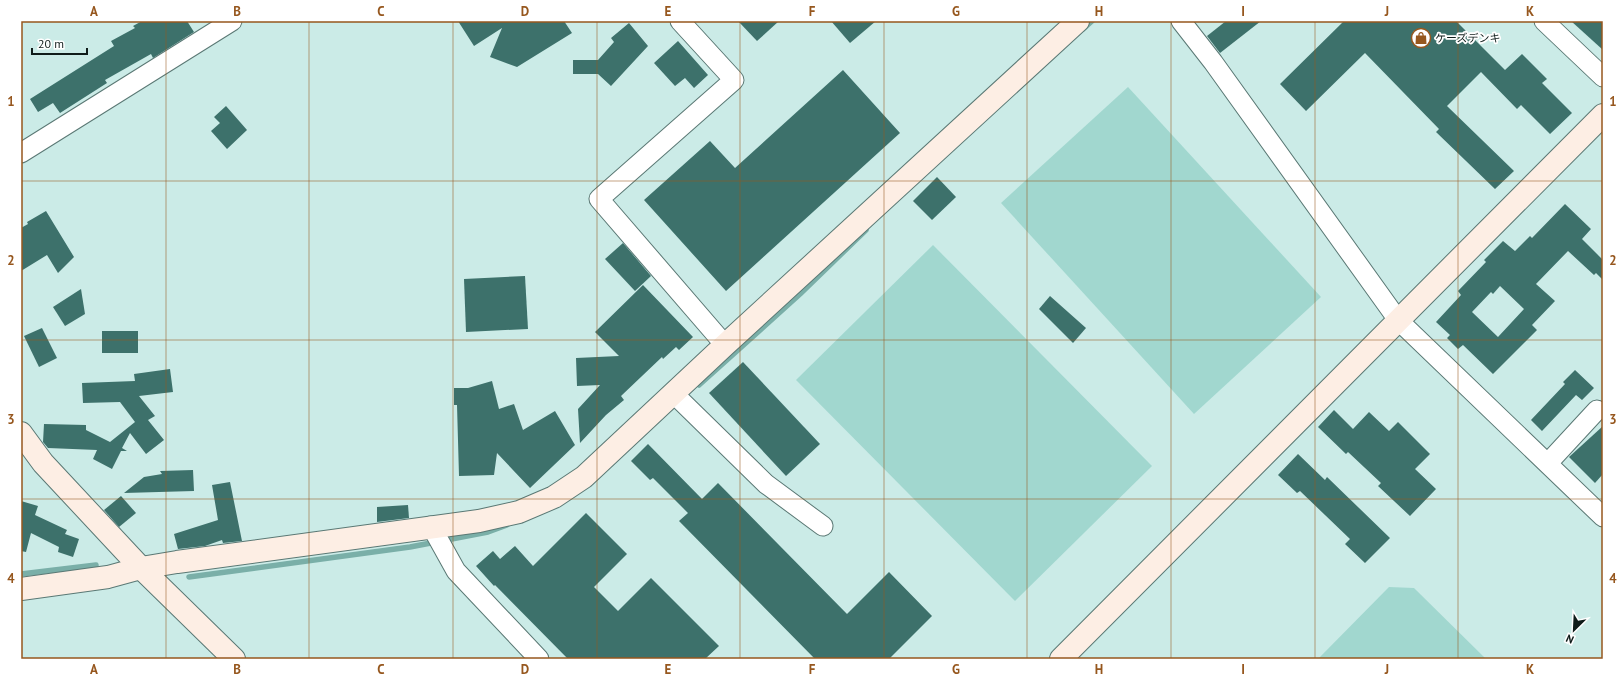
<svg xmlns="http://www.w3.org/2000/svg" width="1624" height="680" viewBox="0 0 1624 680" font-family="'PT Sans','Noto Sans JP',sans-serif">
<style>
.green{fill:#a1d7cf}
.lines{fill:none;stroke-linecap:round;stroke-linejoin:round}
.stream{stroke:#7aafa8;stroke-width:5.5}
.building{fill:#3d716b;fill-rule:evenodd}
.street-casing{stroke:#5a7874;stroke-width:21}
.secondary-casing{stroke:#5a7874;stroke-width:24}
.street{stroke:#fff;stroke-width:19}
.secondary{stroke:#fdeee4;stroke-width:22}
.grid{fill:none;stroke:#96571e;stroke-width:1;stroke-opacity:0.55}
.labels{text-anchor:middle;stroke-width:3.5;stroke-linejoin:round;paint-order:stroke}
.poi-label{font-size:11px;fill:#0f1c1a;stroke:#fff;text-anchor:start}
.neatline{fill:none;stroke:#96571e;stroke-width:1.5}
.grid-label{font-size:13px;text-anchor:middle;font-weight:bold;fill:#96571e}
</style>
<rect width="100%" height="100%" fill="#cbebe7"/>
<!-- green -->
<g class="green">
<path d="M1128,87L1321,297L1194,414L1001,203Z"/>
<path d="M933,245L1152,466L1015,601L796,380Z"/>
<path d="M1389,587L1414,588L1486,659H1318Z"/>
</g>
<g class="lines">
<!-- stream -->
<g class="stream">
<path d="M1083,29L1092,21"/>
<path d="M699,385L800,294L866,230"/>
<path d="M21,574L96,565"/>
<path d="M189,577L410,547L488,532L507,525"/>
</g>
</g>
<!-- building -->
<g class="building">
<path d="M142,21H187L194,32L153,58L151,54L105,80L107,83L60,113L53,103L38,112L30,99L114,46L111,41L135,28L133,26Z"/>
<path d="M458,21H564L572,33L517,67L490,57L502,28L474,46Z"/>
<path d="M738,21H779L757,41Z"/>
<path d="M831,21H876L850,43Z"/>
<path d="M1226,21H1261L1220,53L1207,36Z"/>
<path d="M1344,21H1456L1505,70L1522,54L1547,79L1542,83L1572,113L1550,134L1521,105L1517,109L1481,72L1447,106L1514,171L1495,189L1436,132L1439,129L1365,53L1306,111L1280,84Z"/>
<path d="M1571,21H1603V50Z"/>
<path d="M629,23L648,46L611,86L598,74H573V60H598L614,42L611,38Z"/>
<path d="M678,41L708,75L694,88L685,78L675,86L654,63Z"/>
<path d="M843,70L900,133L726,291L644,200L710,141L735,168Z"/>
<path d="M226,106L247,130L227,149L211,131L220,123L214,117Z"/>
<path d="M937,177L956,197L932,220L913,201Z"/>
<path d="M1565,204L1591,229L1582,239L1603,260V280L1596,273L1594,275L1568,251L1536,284L1555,301L1532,325L1537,330L1493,374L1463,345L1458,349L1447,338L1450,335L1436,322L1461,295L1458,291L1486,262L1484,260L1503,241L1515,251L1530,236L1532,238ZM1500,286L1524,309L1498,337L1472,312L1491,292L1493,294Z"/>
<path d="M46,211L74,257L58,273L47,255L21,271V228L28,224L27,222Z"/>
<path d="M623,243L651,276L635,291L605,259Z"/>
<path d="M525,276L528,329L466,332L464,279Z"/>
<path d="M643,285L693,337L679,350L676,347L663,359L662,357L621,396L624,400L606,415L580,443L578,409L600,385L577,386L576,358L619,356L595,332Z"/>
<path d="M81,289L85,314L65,326L53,307Z"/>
<path d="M1050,296L1086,328L1073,343L1039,309Z"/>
<path d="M42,328L57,358L39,367L24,336Z"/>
<rect x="102" y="331" width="36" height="22"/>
<path d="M743,362L820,444L786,476L709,393Z"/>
<path d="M170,369L173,392L139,396L155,416L148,420L164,440L146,454L130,433L122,448L127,451H121L112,469L93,459L97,450L48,448L43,442L44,424L86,425V430L110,442L135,422L120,402L83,403L82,383L135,381L134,374Z"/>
<path d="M1575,370L1594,388L1582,400L1576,395L1542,431L1531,420L1565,384L1563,382Z"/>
<path d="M492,381L499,409L514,404L523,430L555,411L575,445L530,488L497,453L494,475L459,476L457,405H454V388H468Z"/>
<path d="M1334,410L1353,429L1369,412L1389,431L1398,422L1430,454L1415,469L1436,489L1410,516L1378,486L1381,483L1348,452L1346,454L1318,427Z"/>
<path d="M1603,426V474L1595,483L1569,457Z"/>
<path d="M648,444L702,499L718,483L847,614L889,572L932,616L889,659H815L679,521L688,513L653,478L650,480L631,461Z"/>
<path d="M1298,454L1325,480L1327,477L1390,538L1365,563L1345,544L1350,539L1300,491L1297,493L1278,475Z"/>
<path d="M193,470L194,491L124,493L144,477L162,474L160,471Z"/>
<path d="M230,482L242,541L223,543L222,540L205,546L178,549L174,534L218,520L212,485Z"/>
<path d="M121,496L136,513L119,527L104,510Z"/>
<path d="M21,501L38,506L35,515L67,530L65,534L79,539L73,557L58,552L59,547L31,533L26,552L21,551Z"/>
<path d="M408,505L409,518L377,522V507Z"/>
<path d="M586,513L627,554L594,587L618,611L651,578L719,646L705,659H568L495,585L494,586L476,566L493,551L500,559L515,546L533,566Z"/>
</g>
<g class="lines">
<defs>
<g id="street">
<path d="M680,21L734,80L599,199L725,345"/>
<path d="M1181,21L1213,62L1398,320L1603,517"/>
<path d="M1544,21L1603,77"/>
<path d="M21,153L232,21"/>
<path d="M673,393L766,484L823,526"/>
<path d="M1548,463L1597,410"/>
<path d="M431,526L456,571L539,659"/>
</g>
<g id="secondary">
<path d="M21,433L43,463L141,568L234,659"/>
<path d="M21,589L108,577L141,568L177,562L479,521L519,512L554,497L584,477L725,345L1078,21"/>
<path d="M1061,659L1603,115"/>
</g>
</defs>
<!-- street casing -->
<use href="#street" class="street-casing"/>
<!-- secondary casing -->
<use href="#secondary" class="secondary-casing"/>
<!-- street -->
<use href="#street" class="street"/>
<!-- secondary -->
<use href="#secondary" class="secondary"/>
</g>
<!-- grid -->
<path class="grid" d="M166,21V659M309,21V659M453,21V659M597,21V659M740,21V659M884,21V659M1027,21V659M1171,21V659M1315,21V659M1458,21V659M21,181H1603M21,340H1603M21,499H1603"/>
<!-- icons -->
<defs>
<symbol id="shop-ring" viewBox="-11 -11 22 22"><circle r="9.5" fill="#fff" stroke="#96571e" stroke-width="1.5"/><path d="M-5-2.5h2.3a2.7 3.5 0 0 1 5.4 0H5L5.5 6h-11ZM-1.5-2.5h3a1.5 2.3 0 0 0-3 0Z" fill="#96571e"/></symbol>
</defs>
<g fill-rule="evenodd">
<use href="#shop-ring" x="1410" y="27" width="22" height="22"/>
</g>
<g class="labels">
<!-- poi labels -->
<g class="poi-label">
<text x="1435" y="42">ケーズデンキ</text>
</g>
</g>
<!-- border -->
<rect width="1624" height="680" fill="none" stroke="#ffffff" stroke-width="44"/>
<!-- north arrow -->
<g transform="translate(1574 630) rotate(204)" stroke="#ffffff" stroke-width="3" paint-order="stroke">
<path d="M0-3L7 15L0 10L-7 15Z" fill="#0f1c1a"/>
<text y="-6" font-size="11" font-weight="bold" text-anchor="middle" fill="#0f1c1a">N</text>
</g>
<!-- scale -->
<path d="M32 48v6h55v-6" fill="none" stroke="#0f1c1a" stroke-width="2"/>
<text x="38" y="48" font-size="12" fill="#0f1c1a" stroke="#ffffff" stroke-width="3" paint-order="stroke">20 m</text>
<rect x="22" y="22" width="1580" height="636" class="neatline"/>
<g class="grid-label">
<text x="94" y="16">A</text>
<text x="237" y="16">B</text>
<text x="381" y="16">C</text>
<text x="525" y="16">D</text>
<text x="668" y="16">E</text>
<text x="812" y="16">F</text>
<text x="956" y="16">G</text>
<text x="1099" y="16">H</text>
<text x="1243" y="16">I</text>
<text x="1387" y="16">J</text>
<text x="1530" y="16">K</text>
<text x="11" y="106">1</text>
<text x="1613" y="106">1</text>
<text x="11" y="265">2</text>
<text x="1613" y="265">2</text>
<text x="11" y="424">3</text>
<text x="1613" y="424">3</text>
<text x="11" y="583">4</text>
<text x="1613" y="583">4</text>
<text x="94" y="674">A</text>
<text x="237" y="674">B</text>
<text x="381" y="674">C</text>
<text x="525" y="674">D</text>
<text x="668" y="674">E</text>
<text x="812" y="674">F</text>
<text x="956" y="674">G</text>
<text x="1099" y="674">H</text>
<text x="1243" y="674">I</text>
<text x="1387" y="674">J</text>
<text x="1530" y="674">K</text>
</g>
</svg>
